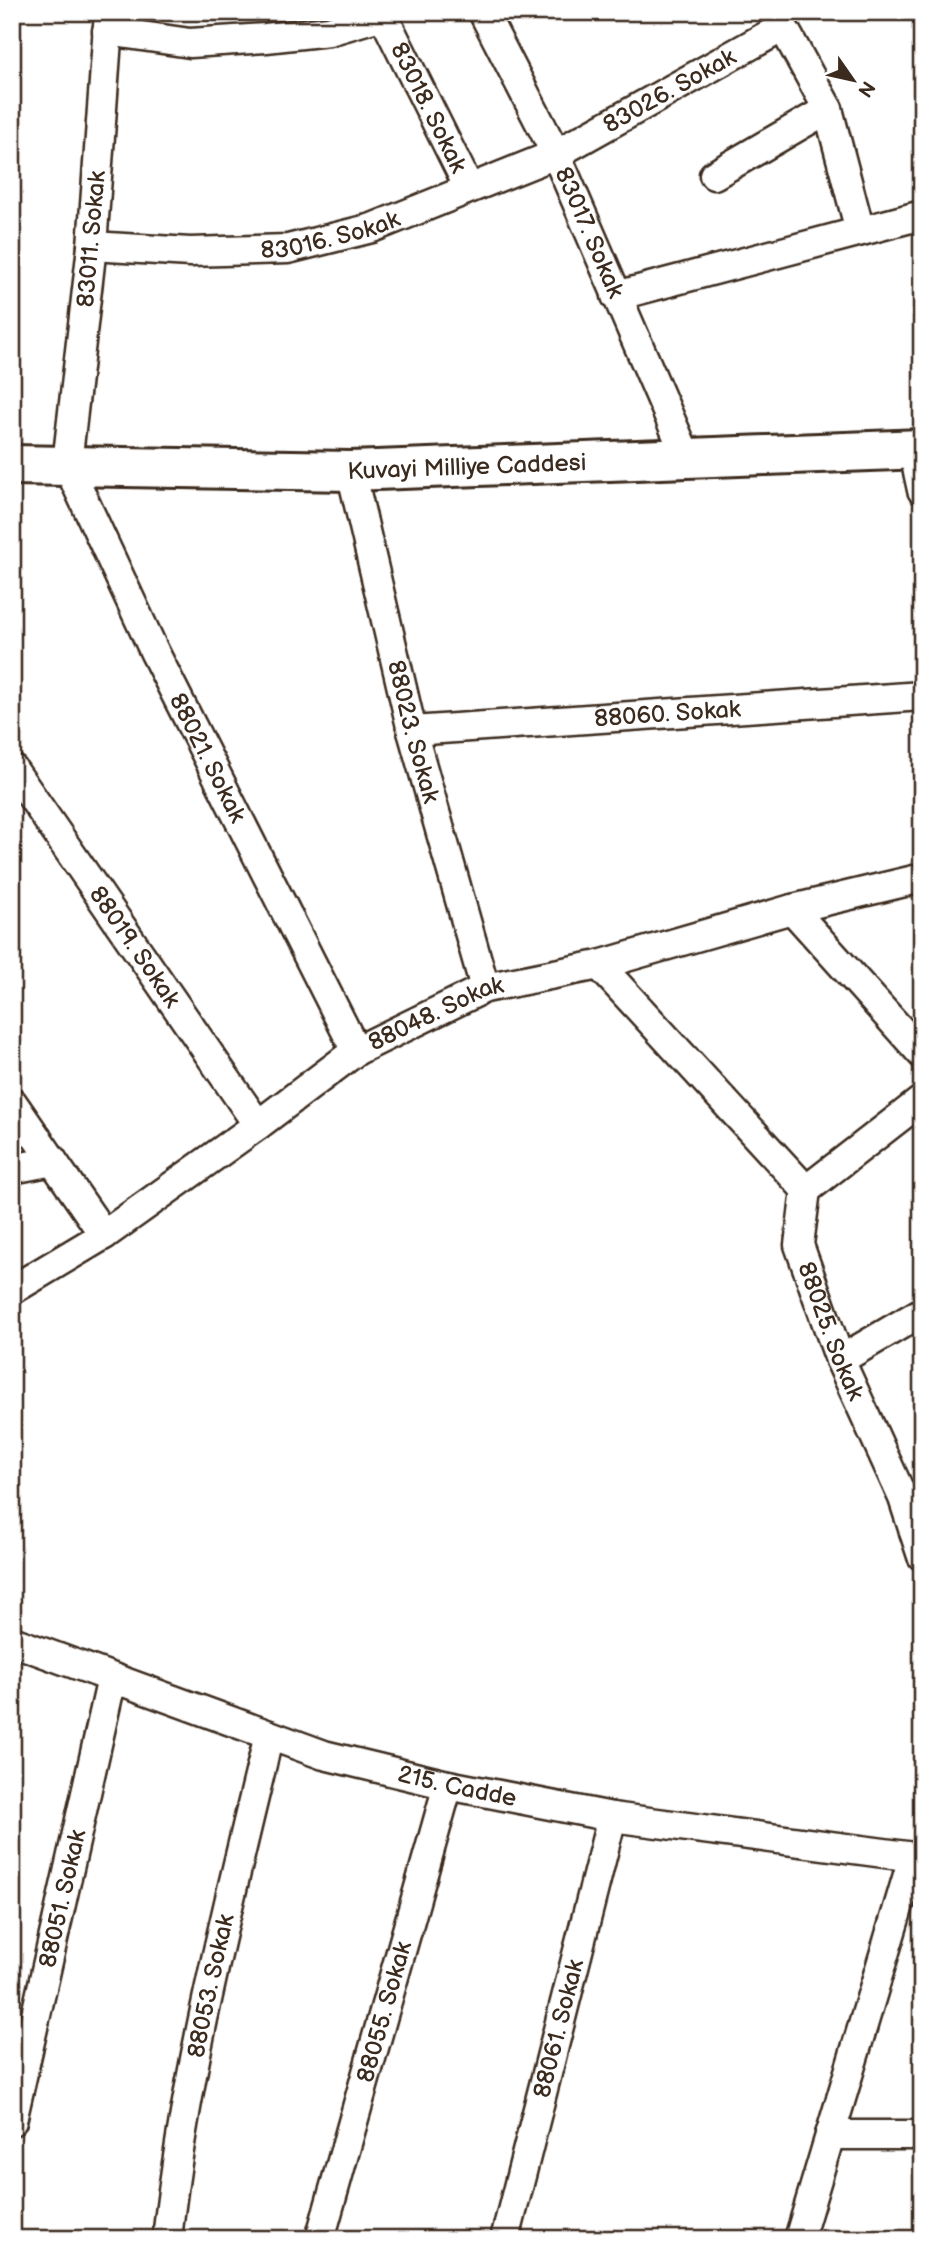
<svg xmlns="http://www.w3.org/2000/svg" width="934" height="2251" viewBox="0 0 934 2251" font-family="'Balsamiq Sans',sans-serif">
<style>
.lines{fill:none;stroke-linecap:round;stroke-linejoin:round}
.street-casing{stroke:#3b2a1e;stroke-width:33}
.secondary-casing{stroke:#3b2a1e;stroke-width:44}
.street{stroke:#fff;stroke-width:28}
.secondary{stroke:#fff;stroke-width:38}
.labels{text-anchor:middle;stroke-width:7;stroke-linejoin:round;paint-order:stroke}
.street-label{font-size:24px;fill:#3b2a1e;stroke:#fff}
</style>
<rect width="100%" height="100%" fill="#fff"/>
<filter id="ink" filterUnits="userSpaceOnUse"><feTurbulence type="fractalNoise" baseFrequency=".0143" numOctaves="2"/><feDisplacementMap in="SourceGraphic" scale="14" xChannelSelector="R" yChannelSelector="G"/><feConvolveMatrix kernelMatrix="1 2 1 2 8 2 1 2 1" color-interpolation-filters="sRGB"/></filter>
<g filter="url(#ink)">
<g class="lines">
<defs>
<g id="street">
<path id="s1" d="M109,12L92,246L67,464L155,653L356,1051"/>
<path id="s2" d="M483,12L556,154L687,458"/>
<path id="s3" d="M107,31L190,43L266,38L329,31L383,15L469,188"/>
<path d="M828,109L860,231"/>
<path d="M714,175L828,109L775,12"/>
<path id="s4" d="M92,246L190,252L288,249L372,228L556,154L783,27"/>
<path d="M616,296L922,215"/>
<path d="M913,449L922,490"/>
<path id="s5" d="M351,471L412,731L485,988"/>
<path id="s6" d="M412,731L922,696"/>
<path id="s7" d="M12,768L258,1125"/>
<path d="M792,909L922,1054"/>
<path id="s8" d="M599,965L806,1190L799,1245L840,1360L903,1498L922,1556"/>
<path d="M12,1102L104,1235"/>
<path d="M12,1169L53,1161"/>
<path d="M806,1190L922,1100"/>
<path id="s9" d="M12,1290L104,1235L258,1125L356,1051L485,988L599,965L792,909L922,878"/>
<path d="M840,1360L922,1312"/>
<path id="s10" d="M12,1641L324,1755L448,1785L612,1817L922,1858"/>
<path id="s11" d="M12,2121L112,1678"/>
<path d="M830,2135H922"/>
<path id="s12" d="M167,2239C186,2068 229,1902 269,1735"/>
<path id="s13" d="M320,2239L448,1785"/>
<path id="s14" d="M505,2239L612,1817"/>
<path d="M799,2239L913,1858"/>
</g>
<g id="secondary">
<path id="s15" d="M12,465L351,471L922,449"/>
</g>
</defs>
<!-- street casing -->
<use href="#street" class="street-casing"/>
<!-- secondary casing -->
<use href="#secondary" class="secondary-casing"/>
<!-- street -->
<use href="#street" class="street"/>
<!-- secondary -->
<use href="#secondary" class="secondary"/>
</g>
</g>
<g class="labels">
<!-- street labels -->
<g class="street-label">
<text dy="8" stroke="none"><textPath href="#s4" startOffset="611">83026. Sokak</textPath></text>
<text dy="8" stroke="none"><textPath href="#s3" startOffset="383">83018. Sokak</textPath></text>
<text dy="8" stroke="none"><textPath href="#s4" startOffset="240">83016. Sokak</textPath></text>
<text dy="8" stroke="none"><textPath href="#s2" startOffset="245">83017. Sokak</textPath></text>
<text transform="translate(91 239) rotate(-85)" y="8">83011. Sokak</text>
<text dy="8" stroke="none"><textPath href="#s15" startOffset="455">Kuvayi Milliye Caddesi</textPath></text>
<text dy="8" stroke="none"><textPath href="#s6" startOffset="256">88060. Sokak</textPath></text>
<text dy="8" stroke="none"><textPath href="#s5" startOffset="268">88023. Sokak</textPath></text>
<text dy="8" stroke="none"><textPath href="#s1" startOffset="780">88021. Sokak</textPath></text>
<text dy="8" stroke="none"><textPath href="#s7" startOffset="217">88019. Sokak</textPath></text>
<text dy="8" stroke="none"><textPath href="#s9" startOffset="508">88048. Sokak</textPath></text>
<text dy="8" stroke="none"><textPath href="#s8" startOffset="453">88025. Sokak</textPath></text>
<text dy="8" stroke="none"><textPath href="#s10" startOffset="469">215. Cadde</textPath></text>
<text dy="8" stroke="none"><textPath href="#s11" startOffset="228">88051. Sokak</textPath></text>
<text dy="8" stroke="none"><textPath href="#s12" startOffset="257">88053. Sokak</textPath></text>
<text dy="8" stroke="none"><textPath href="#s13" startOffset="236">88055. Sokak</textPath></text>
<text dy="8" stroke="none"><textPath href="#s14" startOffset="217">88061. Sokak</textPath></text>
</g>
</g>
<!-- margin -->
<rect width="934" height="2251" fill="none" stroke="#fff" stroke-width="42"/>
<rect x="21" y="21" width="892" height="2209" fill="none" stroke="#3b2a1e" stroke-width="2.5" filter="url(#ink)"/>
<!-- north arrow -->
<g transform="translate(853 80) rotate(124)" stroke="#ffffff" stroke-width="5" paint-order="stroke">
<path d="M0-5L12 26L0 18L-12 26Z" fill="#3b2a1e"/>
<text y="-10" font-size="19" font-weight="bold" text-anchor="middle" fill="#3b2a1e">N</text>
</g>
</svg>
